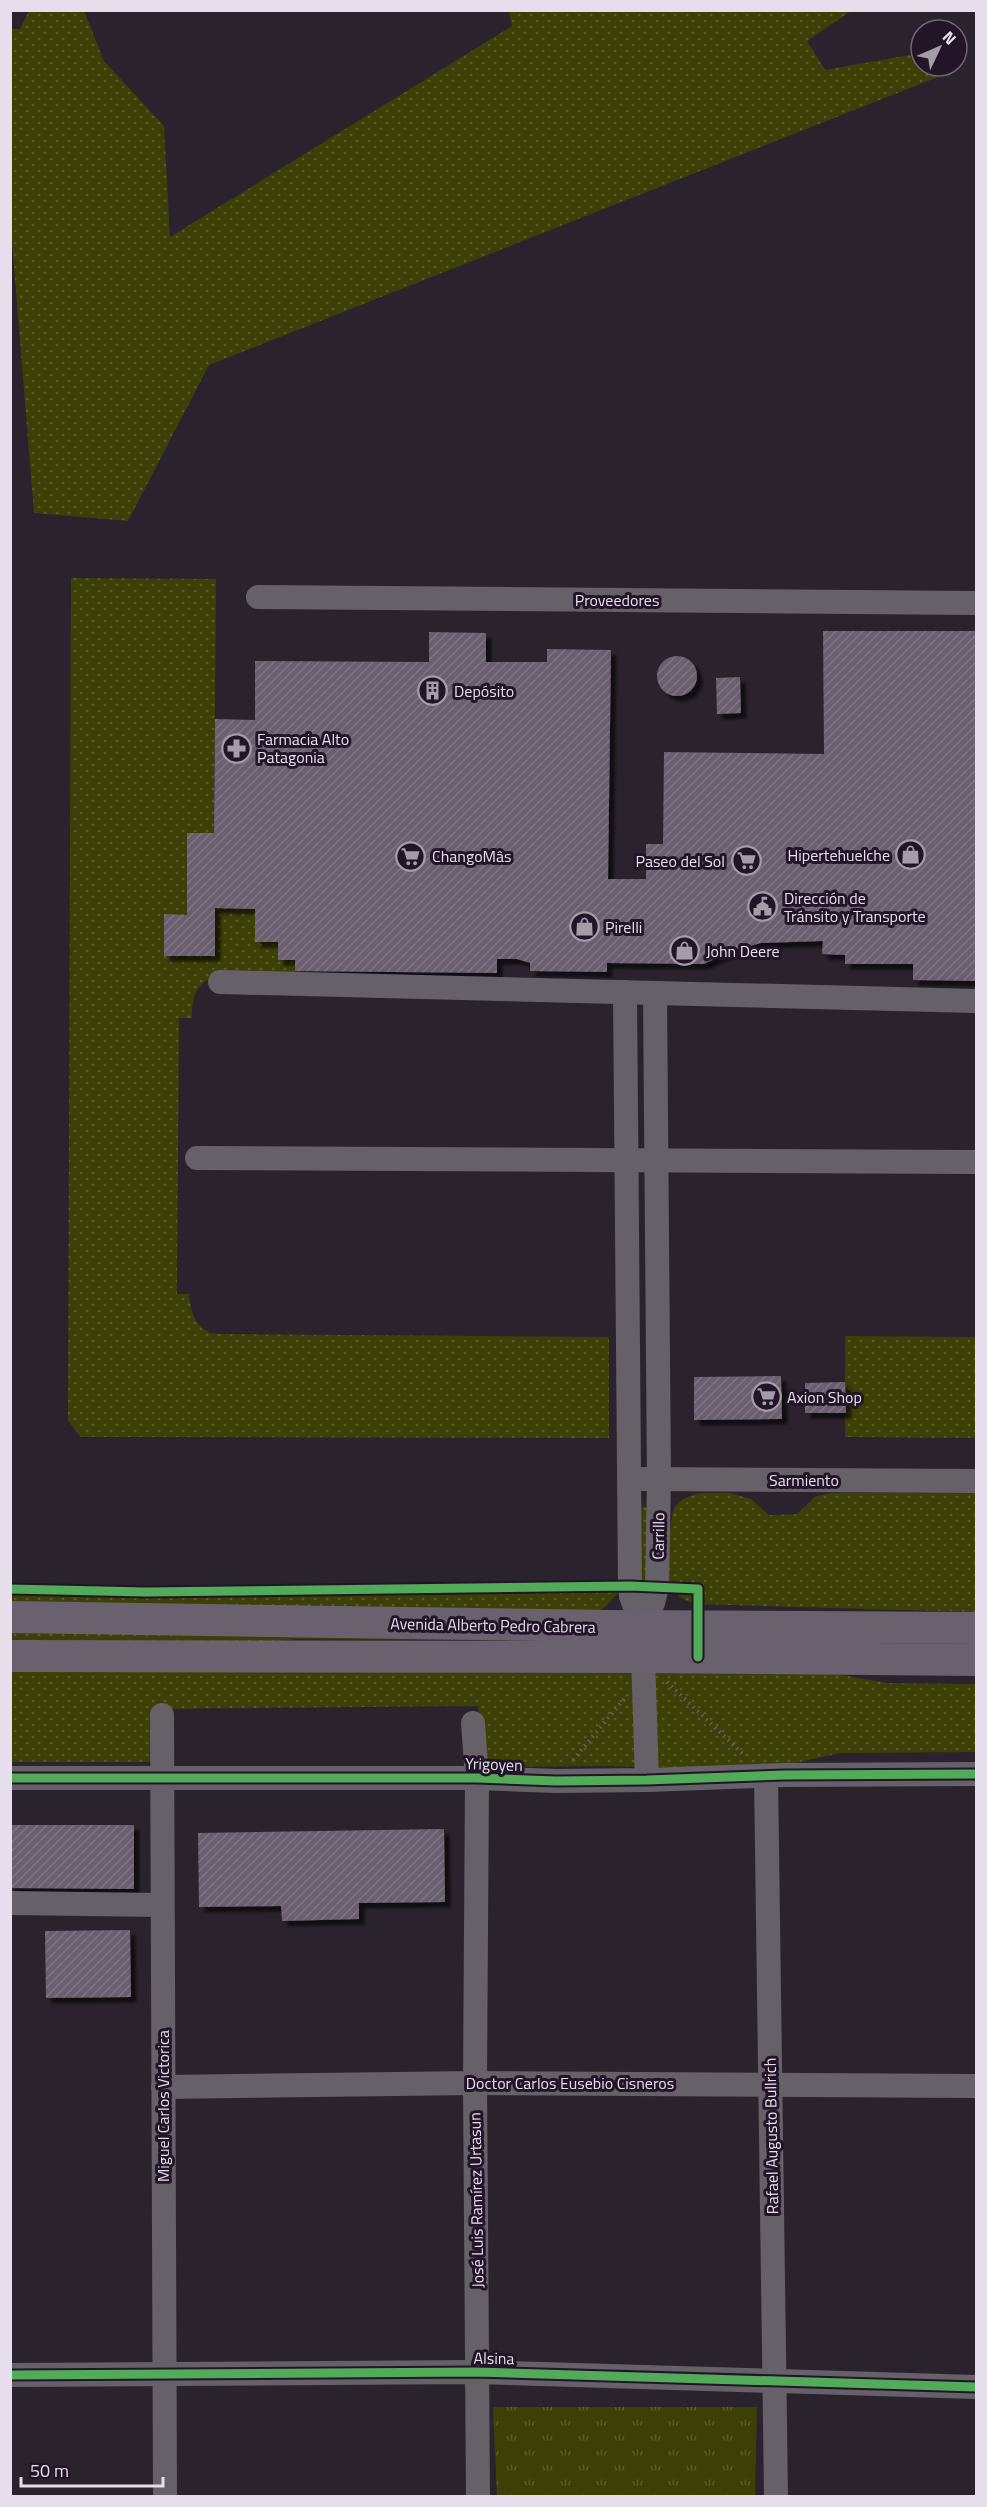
<svg xmlns="http://www.w3.org/2000/svg" width="987" height="2507" viewBox="0 0 987 2507" font-family="'Titillium Web',sans-serif">
<style>
.grass{fill:url(#grass-dots)}
.park{fill:url(#park-tufts)}
.building{fill:url(#building-hatch);filter:url(#shadow)}
.lines{fill:none;stroke-linecap:round;stroke-linejoin:round}
.path{stroke:#665f68;stroke-width:4;stroke-dasharray:1.5 4.5;stroke-linecap:butt}
.minor{stroke:#666069;stroke-width:24}
.major{stroke:#69616d;stroke-width:32}
.cycleway-casing{stroke:#221528;stroke-width:13}
.cycleway{stroke:#51ab58;stroke-width:9}
.labels{text-anchor:middle;stroke-width:6;stroke-linejoin:round;paint-order:stroke}
.street-label{font-size:16px;fill:#e6deeb;stroke:#221528}
.poi-label{font-size:16px;fill:#e6deeb;stroke:#221528;text-anchor:start}
</style>
<defs>
<pattern id="grass-dots" width="8" height="8" patternUnits="userSpaceOnUse" patternTransform="scale(1.5)"><rect width="8" height="8" fill="#3c4006"/><path d="M2 2h.1M6 6h.1" fill="none" stroke="#585b2a" stroke-width="1.8" stroke-linecap="round"/></pattern>
<pattern id="park-tufts" width="24" height="20" patternUnits="userSpaceOnUse" patternTransform="scale(1.5)"><rect width="24" height="20" fill="#3c4006"/><path d="M3 7l-1-3M5 7V3M7 7l1-3M15 17l-1-3M17 17v-4M19 17l1-3" fill="none" stroke="#585b2a"/></pattern>
<pattern id="building-hatch" width="6" height="6" patternUnits="userSpaceOnUse" patternTransform="scale(1.5)"><rect width="6" height="6" fill="#695e6e"/><path d="M-1 1l2-2M0 6l6-6M5 7l2-2" fill="none" stroke="#7e7583"/></pattern>
<filter id="shadow"><feDropShadow dx="5.5" dy="5.5" stdDeviation="1.5" flood-color="#0009"/></filter>
</defs>
<rect width="100%" height="100%" fill="#2a232d"/>
<!-- grass -->
<g class="grass">
<path d="M29,11H84L104,61L164,126L170,237L512,26L509,11H851L807,41L825,70L921,53V66H950L948,73L209,365L128,521L34,513L11,230V29H20Z"/>
<path d="M71,578L216,579L214,833H187V915H164V956H214L215,908L255,909V941L278,942L279,960H295V978L214,977C194,984 192,1000 192,1018H179L177,1294H189C191,1313 195,1329 215,1334L609,1337V1438L81,1437L68,1421Z"/>
<path d="M845,1336L976,1337V1438L845,1437Z"/>
<path d="M730,1493L751,1499L769,1515L797,1514L816,1496L832,1493H976V1612L694,1604C684,1600 674,1595 670,1584C667,1573 669,1512 676,1505C690,1490 712,1493 730,1493Z"/>
<path d="M644,1506L649,1510V1589L644,1595L640,1590V1509Z"/>
<path d="M11,1591L137,1593L620,1591L605,1607L594,1613L11,1608Z"/>
<path d="M10,1631L618,1641L296,1639L223,1648L11,1646Z"/>
<path d="M10,1671H818L888,1683L976,1684V1752L840,1753L795,1763L717,1768L599,1766L493,1767L487,1765L482,1758L478,1706L153,1709L152,1762H11Z"/>
</g>
<!-- park -->
<path class="park" d="M493,2407H757L755,2496H497Z"/>
<!-- building -->
<g class="building">
<path d="M823,631H976V981L913,980V964H845V955L822,954L823,941L761,943L731,951L704,964L607,963V972L530,971V963L517,959H497V973L295,971V960H278V942H255V909L215,908V956H164V914L187,915V833H214L215,719L255,720V661L429,662V632L486,633V662H547V649L611,650L608,879H646V844H663L664,752L824,754Z"/>
<circle cx="677" cy="676" r="20"/>
<path d="M740,677L741,713L717,714L716,678Z"/>
<path d="M781,1376L782,1419L694,1420V1377Z"/>
<path d="M845,1382L846,1413H805V1383Z"/>
<path d="M10,1825H134V1889L10,1888Z"/>
<path d="M444,1829L445,1902L359,1903V1919L282,1921L281,1906L199,1907L198,1833Z"/>
<path d="M130,1930L131,1997L46,1998L45,1931Z"/>
</g>
<g class="lines">
<!-- path -->
<g class="path">
<path d="M667,1682L744,1755"/>
<path d="M573,1760L624,1699"/>
</g>
<!-- minor -->
<g class="minor">
<path d="M258,597L976,603"/>
<path d="M220,982L976,1001"/>
<path d="M625,992L630,1586L631,1596L642,1626L647,1780"/>
<path d="M197,1158L976,1162"/>
<path d="M643,1479L976,1481"/>
<path d="M642,1626L653,1603L657,1587L659,1479L655,993"/>
<path d="M162,1715L165,2496"/>
<path d="M473,1723L477,1778L475,2083L478,2496"/>
<path d="M766,1776L776,2496"/>
<path d="M10,1778H477L556,1781L647,1780L785,1775L976,1774"/>
<path d="M10,1903L162,1905"/>
<path d="M163,2087L475,2083L976,2086"/>
<path d="M10,2375L477,2372L976,2387"/>
</g>
<!-- major -->
<g class="major">
<path d="M10,1617L612,1626L976,1628"/>
<path d="M10,1656L641,1657L976,1660"/>
</g>
<defs>
<g id="cycleway">
<path d="M10,1589L146,1592L630,1586L698,1589V1657"/>
<path d="M10,1778H477L556,1781L647,1780L785,1775L976,1774"/>
<path d="M10,2375L477,2372L976,2387"/>
</g>
</defs>
<!-- cycleway casing -->
<use href="#cycleway" class="cycleway-casing"/>
<!-- cycleway -->
<use href="#cycleway" class="cycleway"/>
</g>
<!-- icons -->
<defs>
<symbol id="building-ring" viewBox="-11 -11 22 22"><circle r="9.5" fill="#221528" stroke="#a49da8" stroke-width="1.5"/><path d="M-4-6H4V6H1V3H-1V6H-4ZM-2.5-4.3h1.7v1.8h-1.7ZM.8-4.3h1.7v1.8H.8ZM-2.5-1h1.7V.8h-1.7ZM.8-1h1.7V.8H.8Z" fill="#a49da8"/></symbol>
<symbol id="pharmacy-ring" viewBox="-11 -11 22 22"><circle r="9.5" fill="#221528" stroke="#a49da8" stroke-width="1.5"/><path d="M-2-6h4v4h4v4h-4v4h-4v-4h-4v-4h4Z" fill="#a49da8"/></symbol>
<symbol id="shop-ring" viewBox="-11 -11 22 22"><circle r="9.5" fill="#221528" stroke="#a49da8" stroke-width="1.5"/><path d="M-5-2.5h2.3a2.7 3.5 0 0 1 5.4 0H5L5.5 6h-11ZM-1.5-2.5h3a1.5 2.3 0 0 0-3 0Z" fill="#a49da8"/></symbol>
<symbol id="supermarket-ring" viewBox="-11 -11 22 22"><circle r="9.5" fill="#221528" stroke="#a49da8" stroke-width="1.5"/><path d="M-6-5.5h2.5l.6 2H6L4.5 2H-2.5L-4.4-4H-6ZM-1.5 3.2a1.3 1.3 0 1 0 .1 0ZM3 3.2a1.3 1.3 0 1 0 .1 0Z" fill="#a49da8"/></symbol>
<symbol id="civic-ring" viewBox="-11 -11 22 22"><circle r="9.5" fill="#221528" stroke="#a49da8" stroke-width="1.5"/><path d="M-.6-6.5H3V-4.5H.6V-3L4-1V1h2V6H-6V1h2V-1L-.6-3ZM-1.2 2.5V6h2.4V2.5Z" fill="#a49da8"/></symbol>
</defs>
<g fill-rule="evenodd">
<use href="#building-ring" x="416" y="674" width="33" height="33"/>
<use href="#pharmacy-ring" x="220" y="732" width="33" height="33"/>
<use href="#shop-ring" x="894" y="838" width="33" height="33"/>
<use href="#supermarket-ring" x="394" y="840" width="33" height="33"/>
<use href="#supermarket-ring" x="730" y="844" width="33" height="33"/>
<use href="#civic-ring" x="746" y="890" width="33" height="33"/>
<use href="#shop-ring" x="568" y="910" width="33" height="33"/>
<use href="#shop-ring" x="668" y="934" width="33" height="33"/>
<use href="#supermarket-ring" x="750" y="1380" width="33" height="33"/>
</g>
<g class="labels">
<!-- street labels -->
<g class="street-label">
<text x="617" y="606">Proveedores</text>
<text x="804" y="1486">Sarmiento</text>
<text transform="translate(658 1536) rotate(-89)" y="6">Carrillo</text>
<text transform="translate(493 1625) rotate(1)" y="6">Avenida Alberto Pedro Cabrera</text>
<text transform="translate(494 1764) rotate(2)" y="6">Yrigoyen</text>
<text x="570" y="2089">Doctor Carlos Eusebio Cisneros</text>
<text transform="translate(163 2106) rotate(-90)" y="6">Miguel Carlos Victorica</text>
<text transform="translate(771 2136) rotate(-91)" y="6">Rafael Augusto Bullrich</text>
<text transform="translate(476 2200) rotate(-91)" y="6">José Luis Ramírez Urtasun</text>
<text transform="translate(494 2358) rotate(1)" y="6">Alsina</text>
</g>
<!-- poi labels -->
<g class="poi-label">
<text x="454" y="697">Depósito</text>
<text x="257" y="745">Farmacia Alto<tspan x="257" dy="18">Patagonia</tspan></text>
<text x="890" y="861" text-anchor="end">Hipertehuelche</text>
<text x="432" y="862">ChangoMâs</text>
<text x="725" y="867" text-anchor="end">Paseo del Sol</text>
<text x="784" y="904">Dirección de<tspan x="784" dy="18">Tránsito y Transporte</tspan></text>
<text x="605" y="933">Pirelli</text>
<text x="706" y="957">John Deere</text>
<text x="787" y="1403">Axion Shop</text>
</g>
</g>
<!-- border -->
<rect width="987" height="2507" fill="none" stroke="#e6deeb" stroke-width="24"/>
<!-- north arrow -->
<g transform="translate(939 48) rotate(46)"><circle r="28" fill="#221528" stroke="#706576" stroke-width="1.5"/>
<path d="M0-4.5L10 22L0 15L-10 22Z" fill="#a49da8"/>
<text y="-9" font-size="16" font-weight="bold" text-anchor="middle" fill="#e6deeb">N</text>
</g>
<!-- scale -->
<path d="M21 2477v9h142v-9" fill="none" stroke="#e6deeb" stroke-width="3"/>
<text x="30" y="2477" font-size="18" fill="#e6deeb" stroke="#221528" stroke-width="4.5" paint-order="stroke">50 m</text>
</svg>
